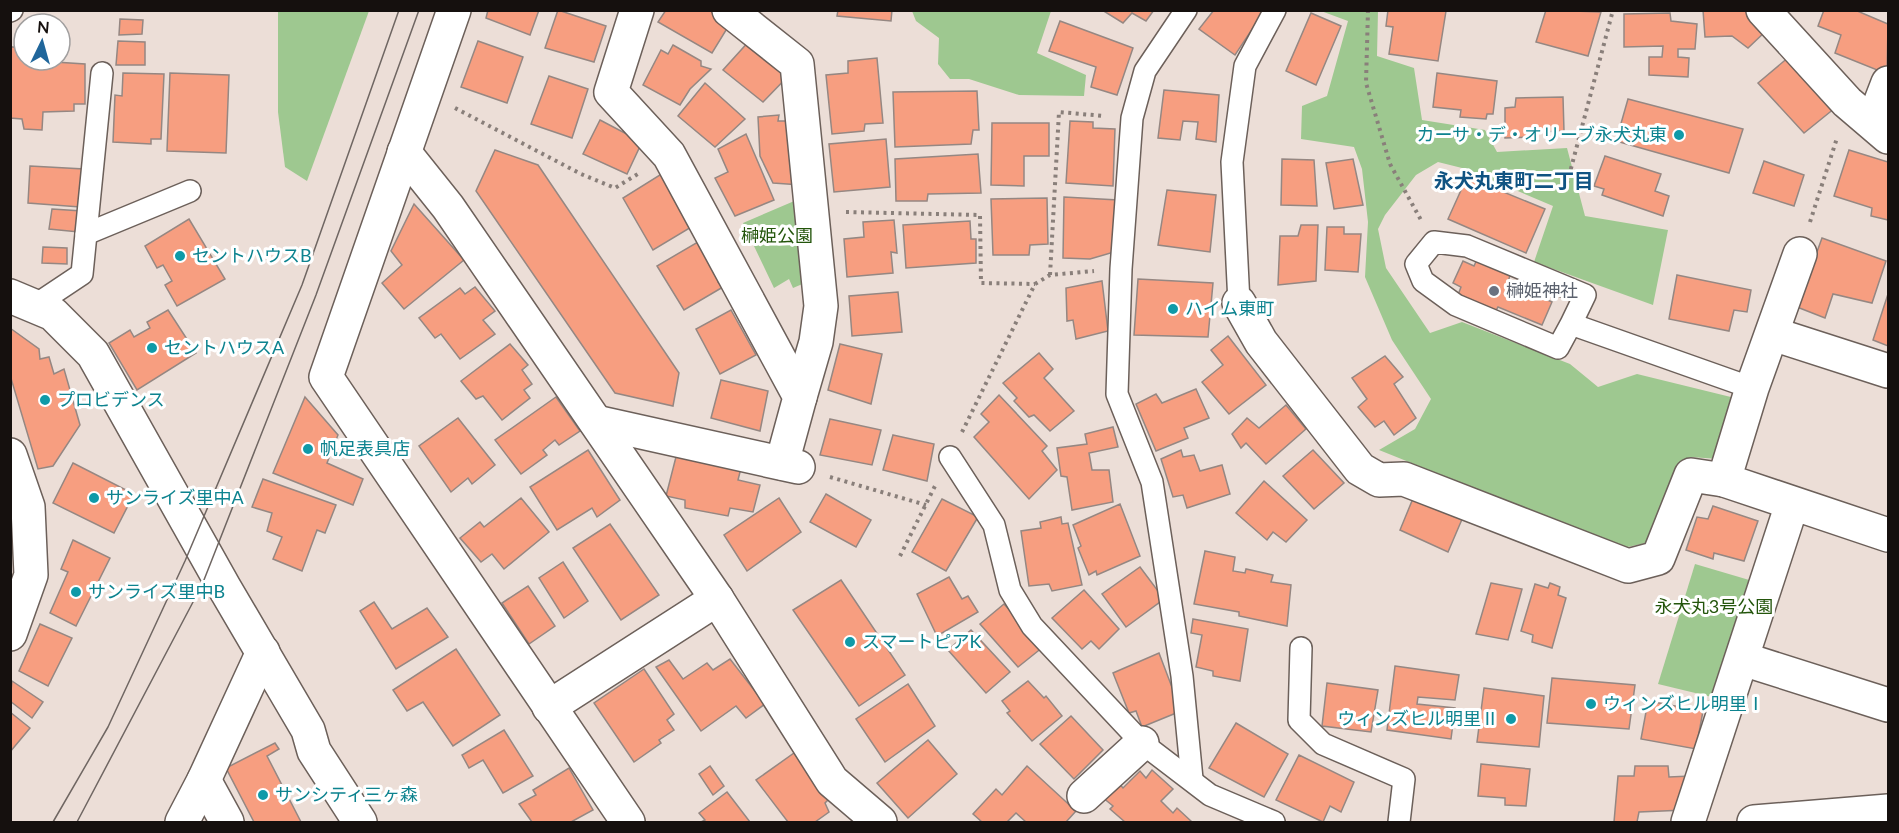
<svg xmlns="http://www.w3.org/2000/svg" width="1899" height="833" viewBox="0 0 1899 833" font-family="Lato,'Noto Sans JP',sans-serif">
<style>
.green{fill:#9ec890}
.building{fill:#f79e80;stroke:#958782;stroke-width:1.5}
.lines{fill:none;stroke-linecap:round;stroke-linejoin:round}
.service-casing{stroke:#6c605a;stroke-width:24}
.minor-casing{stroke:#6c605a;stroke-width:36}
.path{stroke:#897f7a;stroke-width:4;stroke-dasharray:3 4.5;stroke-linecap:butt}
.service{stroke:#fff;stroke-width:21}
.minor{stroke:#fff;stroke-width:33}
.tram{stroke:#6f6662;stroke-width:1.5}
.culture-dot{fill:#0f9aa8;stroke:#fff;stroke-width:2}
.worship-dot{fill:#6b7280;stroke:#fff;stroke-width:2}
.labels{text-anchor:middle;stroke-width:6;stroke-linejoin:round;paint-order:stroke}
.culture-label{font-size:18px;fill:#0d838f;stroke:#fff;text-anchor:start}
.park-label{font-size:18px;fill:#23550b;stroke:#fff}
.worship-label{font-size:18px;fill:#5b616d;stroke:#fff;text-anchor:start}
.neighbourhood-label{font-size:20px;font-weight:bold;fill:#105382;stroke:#fff}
</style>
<rect width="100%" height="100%" fill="#ecded7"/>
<!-- green -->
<g class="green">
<path d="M278,11H369L307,181L285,167L278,112Z"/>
<path d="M912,11H1051L1037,53L1086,75L1084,96L1019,95L969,79H950L938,64L939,38L916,21Z"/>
<path d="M1321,11H1378L1377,56L1414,68L1422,120L1485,130L1497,152L1567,148L1585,216L1668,230L1653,305L1534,262L1553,206L1466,169L1438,162L1416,175L1385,215L1378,229L1386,268L1430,333L1462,322L1570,364L1598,387L1637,374L1739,399L1719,459L1690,457L1650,542L1623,548L1379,450L1415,429L1431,399L1392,340L1365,277L1368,222L1362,169L1354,147L1301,139L1302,106L1327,96L1348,21Z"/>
<path d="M799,199L807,282L793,288L789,279L774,288L743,223Z"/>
<path d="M1695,564L1756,582L1716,698L1658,684Z"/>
</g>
<!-- building -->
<g class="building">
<path d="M488,10H539L530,35L486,18Z"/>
<path d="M558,10L606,26L594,62L545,48Z"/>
<path d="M666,10H712L731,22L712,53L658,22Z"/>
<path d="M838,10H892L891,21L837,16Z"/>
<path d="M1102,10H1154L1146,21L1132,13L1123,23Z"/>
<path d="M1214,10H1265L1235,55L1199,29Z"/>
<path d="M1388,10L1446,11L1438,61L1389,54L1393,27L1386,26Z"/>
<path d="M1546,10L1601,12L1588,56L1536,42Z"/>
<path d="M1703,10H1749L1767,30L1748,48L1732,36L1705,37Z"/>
<path d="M1824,10H1855L1888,24L1887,74L1835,53L1841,35L1818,26Z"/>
<path d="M1311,13L1341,26L1316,85L1286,71Z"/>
<path d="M1670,13L1671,21L1697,24L1695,49H1678V57L1689,58L1688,77L1649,75V57H1662L1663,46L1624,47V14Z"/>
<path d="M120,19L143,20L142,34L119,35Z"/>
<path d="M1060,21L1133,48L1117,95L1091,87L1096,67L1049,51Z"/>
<path d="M751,39L793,71L763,102L723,70Z"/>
<path d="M17,40L24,41V60L85,64V104H74V111L43,112L42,130L24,129L22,119L10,118V47H16Z"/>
<path d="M118,41L145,42V65H116Z"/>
<path d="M478,41L523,57L507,103L461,87Z"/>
<path d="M673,45L701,61V66L711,69L690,89L680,105L643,85L661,50L668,54Z"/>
<path d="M1790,56L1835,108L1804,133L1758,83Z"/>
<path d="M877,58L883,123L865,124L864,131L832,134L826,75L848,73V61Z"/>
<path d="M123,73L164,74L161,139H151V144L113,142L115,95L122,96Z"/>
<path d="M170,73L229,75L226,153L167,151Z"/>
<path d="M1437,73L1497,81L1493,114H1487L1486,119L1460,117L1461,110L1433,107Z"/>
<path d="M549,76L588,89L572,138L531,124Z"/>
<path d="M705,83L745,119L715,147L678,116Z"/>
<path d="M1164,90L1219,95L1216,142L1196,139L1198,122L1183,121L1180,140L1158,138Z"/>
<path d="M977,91L979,130H973L971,144L895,147L893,92Z"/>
<path d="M1563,97L1564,131L1533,132L1532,137L1505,138V108L1515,107L1516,98Z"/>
<path d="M1628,99L1743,129L1729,173L1616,141Z"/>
<path d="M779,115L778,121H797L801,185L773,183L760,156L758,117Z"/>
<path d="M600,120L642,142L627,174L583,154Z"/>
<path d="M1070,121L1093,122V128L1115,129L1113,186L1066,183Z"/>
<path d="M992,123H1049V156H1024V186L991,185Z"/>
<path d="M746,134L774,200L735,216L715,178L728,172L718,149Z"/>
<path d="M886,139L890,187L834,192L829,144Z"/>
<path d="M495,150L538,165L679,373L673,406L615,393L476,191Z"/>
<path d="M1849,150L1888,162V220L1871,216L1872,208L1834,196Z"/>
<path d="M978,154L981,193L928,194L927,201H896L895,159Z"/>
<path d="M1605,156L1661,174L1655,191L1669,196L1663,216L1602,195L1604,189L1594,186Z"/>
<path d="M1282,159L1314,160L1317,206L1281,205Z"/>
<path d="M1353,159L1363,205L1334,209L1326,163Z"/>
<path d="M1764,161L1804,175L1794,206L1753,193Z"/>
<path d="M30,166L84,169L80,207L28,203Z"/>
<path d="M663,173L693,226L653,250L623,198Z"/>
<path d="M1467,177L1545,209L1526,253L1448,219Z"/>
<path d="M1167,190L1216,195L1210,252L1158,245Z"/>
<path d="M1064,197L1118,200L1114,252L1090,259L1063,258Z"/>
<path d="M1047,198L1048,244L1030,245L1029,255H993L991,199Z"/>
<path d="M414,204L464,260L404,309L382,283L402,265L391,251Z"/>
<path d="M52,209L82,211L79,232L49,229Z"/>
<path d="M189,219L225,279L177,306L165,285L172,281L163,265L157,268L145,246Z"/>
<path d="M894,220L897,253L891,252L893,273L847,277L844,239L864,237L863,222Z"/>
<path d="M970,221L971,239H976V263L906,268L903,225Z"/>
<path d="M1301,225H1318L1316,281L1278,285L1280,236H1298Z"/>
<path d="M1327,227H1344V234H1361L1358,272L1325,270Z"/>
<path d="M1822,238L1886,261L1872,303L1833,294L1825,318L1797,307Z"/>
<path d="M703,239L724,277L718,282L723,287L684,310L657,266Z"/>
<path d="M43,247L67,248V264L42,263Z"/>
<path d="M1478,257L1511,272L1508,282L1552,302L1542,325L1498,307L1494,314L1458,295L1461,287L1453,283L1463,261L1474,266Z"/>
<path d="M1677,275L1751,290L1747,312L1734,310L1729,331L1669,319Z"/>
<path d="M1138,279L1213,283L1208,337L1134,335Z"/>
<path d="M1102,281L1108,331L1076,339L1073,320L1067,321L1066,288Z"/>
<path d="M475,287L495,311L483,320L495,334L460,359L441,334L435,338L419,318L460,288L465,294Z"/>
<path d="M898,292L902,332L852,336L849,296Z"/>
<path d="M1888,294V346L1873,340Z"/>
<path d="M168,310L196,353L137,390L109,343L130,330L134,337L150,328L147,322Z"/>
<path d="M731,310L756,355L720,374L696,329Z"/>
<path d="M10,328L39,349L40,359L49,357L54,374L64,369L80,425L53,466L38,469L10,375Z"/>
<path d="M1228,336L1266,385L1229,414L1202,382L1223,365L1211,350Z"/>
<path d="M510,344L528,365L522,370L532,384L524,390L530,398L502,420L483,396L476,399L461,381Z"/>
<path d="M840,344L882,354L871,404L828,390Z"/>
<path d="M1039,353L1053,369L1044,378L1074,411L1050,431L1034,415L1029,417L1014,401L1017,398L1003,383Z"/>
<path d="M1385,356L1403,377L1394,384L1416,418L1394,435L1384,421L1375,427L1358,407L1367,399L1352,378Z"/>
<path d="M721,380L768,391L760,431L711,418Z"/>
<path d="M1196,389L1209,418L1184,428L1188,438L1156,451L1136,404L1156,394L1162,403Z"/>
<path d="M999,395L1047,446L1042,451L1057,470L1029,499L974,437L989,422L981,414Z"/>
<path d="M305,397L338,435L327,463L363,479L353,505L273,473Z"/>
<path d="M556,397L580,431L559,445L555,440L543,450L547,455L521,474L495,440Z"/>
<path d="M1286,405L1306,429L1266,464L1246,443L1241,448L1232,434L1247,418L1259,428Z"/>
<path d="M458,418L495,465L472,484L468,478L451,492L419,446Z"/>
<path d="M830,419L881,430L872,465L820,455Z"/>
<path d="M1113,427L1118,447L1089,453L1092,470H1109L1113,502L1072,510L1067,477L1061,476L1057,448L1087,444L1085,434Z"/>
<path d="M893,435L934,444L927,481L883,470Z"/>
<path d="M588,450L620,500L597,517L592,508L557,530L530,487Z"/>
<path d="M1181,450L1183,457L1194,455L1200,471L1222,465L1230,494L1187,508L1183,495L1173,497L1161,459Z"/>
<path d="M1313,450L1344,483L1314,509L1283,476Z"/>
<path d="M677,453L741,468L738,480L760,485L753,512L730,508L728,516L685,508V500L666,496Z"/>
<path d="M73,463L134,494L114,533L53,503Z"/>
<path d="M263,479L336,505L325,533L317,530L302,571L273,559L282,537L267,531L272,513L252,507Z"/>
<path d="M1264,481L1307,520L1286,542L1273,532L1267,540L1236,513Z"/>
<path d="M826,494L871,520L856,547L810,522Z"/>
<path d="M1414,496L1463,517L1448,552L1400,530Z"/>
<path d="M521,498L549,532L504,569L492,554L481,562L460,538L480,522L484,527Z"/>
<path d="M779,498L801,532L747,571L724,535Z"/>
<path d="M942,499L978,517L946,571L912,552Z"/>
<path d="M1120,504L1140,556L1097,575L1096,571L1089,575L1078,548L1081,546L1073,525Z"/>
<path d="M1713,506L1758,521L1744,561L1714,553L1713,559L1686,550L1697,517L1708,519Z"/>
<path d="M1061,517L1062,524L1068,523L1082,585L1052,591L1049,584L1029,586L1021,531L1041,528L1040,522Z"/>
<path d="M610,524L659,595L621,620L573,548Z"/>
<path d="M73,540L110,558L76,626L50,613L68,572L61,569Z"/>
<path d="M1205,551L1235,557L1233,571L1245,573L1246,569L1273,575L1271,582L1291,585L1287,626L1239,616V612L1194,604Z"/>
<path d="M563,562L588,601L564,618L539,578Z"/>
<path d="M1140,567L1164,599L1126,627L1102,594Z"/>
<path d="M949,577L962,599L968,596L978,612L937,636L917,594Z"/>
<path d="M841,580L905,675L859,706L793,610Z"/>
<path d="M1491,583L1522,589L1508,640L1476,634Z"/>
<path d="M1550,583L1560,587L1558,595L1566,598L1552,648L1532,642L1533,635L1521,631L1535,584L1548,588Z"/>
<path d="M528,586L555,626L529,644L502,603Z"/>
<path d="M1084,590L1119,629L1099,649L1091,641L1082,649L1052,618Z"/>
<path d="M374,602L392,629L427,608L448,637L396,669L360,611Z"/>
<path d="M1004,604L1043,647L1018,667L980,624Z"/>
<path d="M1193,619L1248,629L1240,681L1213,676V671L1196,667L1202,635L1191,633Z"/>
<path d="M40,624L72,638L48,686L19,671Z"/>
<path d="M971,630L1010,672L986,693L948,650Z"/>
<path d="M456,649L500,715L453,746L423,702L407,711L393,690Z"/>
<path d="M1159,653L1181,711L1142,727L1136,711L1129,713L1113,673Z"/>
<path d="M730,659L765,704L746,718L736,706L701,731L656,667L669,660L683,679L707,663L713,670Z"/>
<path d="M1395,666L1459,675L1455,700L1418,697L1417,704L1455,708L1451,739L1387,730Z"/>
<path d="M644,669L674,714L667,720L674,730L659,740L661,743L634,762L594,703Z"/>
<path d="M1552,678L1635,685L1629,729L1547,723Z"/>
<path d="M12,681L43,702L32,718L10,701Z"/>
<path d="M1028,681L1044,698L1046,696L1062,716L1032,741L1007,713L1010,711L1002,701Z"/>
<path d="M1327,683L1378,690L1371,732L1322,726Z"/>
<path d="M908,684L935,726L885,762L856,719Z"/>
<path d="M1484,688L1544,696L1539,747L1477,742Z"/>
<path d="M1648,701L1703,711L1696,749L1641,739Z"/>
<path d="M10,712L30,728L10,752Z"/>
<path d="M1071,716L1103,750L1074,779L1040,744Z"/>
<path d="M1236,723L1288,754L1264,797L1209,768Z"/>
<path d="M504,730L533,776L503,793L483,760L469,768L462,755Z"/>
<path d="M928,740L957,774L908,818L877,783Z"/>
<path d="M275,743L279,749L267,756L301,822H254L226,768Z"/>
<path d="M794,753L829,799L825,803L829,812L815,822H788L756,780Z"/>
<path d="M1299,755L1354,782L1341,812L1330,806L1323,822L1276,800Z"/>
<path d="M1481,764L1530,769L1526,806L1505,805V798L1478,796Z"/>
<path d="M710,766L724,786L713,795L699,774Z"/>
<path d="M1027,766L1076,811L1066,822H1026L1016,813L1007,822H982L973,814L996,789L1002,795Z"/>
<path d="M1635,766H1668L1669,777L1690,776L1685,810L1639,812L1637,822H1614L1618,776H1634Z"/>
<path d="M569,768L593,810L571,822H532L519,804L536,795L533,790Z"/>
<path d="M1152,770L1173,789L1161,801L1173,813L1177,808L1192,822H1125L1110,809L1113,806L1102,797L1117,781L1123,788L1140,771L1146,778Z"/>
<path d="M727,792L750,822H701L705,820L699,813Z"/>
</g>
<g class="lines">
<defs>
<g id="service">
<path d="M1186,10L1145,71L1132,118L1121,269L1117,394L1152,482L1182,676L1192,779"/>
<path d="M10,11L12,10"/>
<path d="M86,234L190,191"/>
<path d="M1239,303L1232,162L1245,66L1275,10"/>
<path d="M34,306L82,274L102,73"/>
<path d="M1571,324L1585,295L1467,246L1434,242L1416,264L1423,281L1456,305L1558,348L1571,324L1752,388"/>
<path d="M950,457L994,525L1010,590L1032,626L1142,743L1210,795L1274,822"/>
<path d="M1301,648L1299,720L1323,744L1404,779L1399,822"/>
</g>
<g id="minor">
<path d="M454,10L326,377L628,822"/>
<path d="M637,10L611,92L669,155L800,397L782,463"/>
<path d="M729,10L797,64L821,306L816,342L800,397"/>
<path d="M1763,10L1847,102L1888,137"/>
<path d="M1873,122L1888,83"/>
<path d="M404,152L448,207L717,599L832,781L880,822"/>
<path d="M1800,254L1752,388L1724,480L1888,535"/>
<path d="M10,296L53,314L93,354L224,587L308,730L314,751L360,822"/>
<path d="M1239,303L1261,342L1360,469L1379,480L1404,479L1628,566L1658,558L1691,475L1724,480"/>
<path d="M1773,334L1888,371"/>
<path d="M596,422L798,467"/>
<path d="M10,455L28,507L31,575L10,634"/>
<path d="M1743,659L1888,705"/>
<path d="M549,707L717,599"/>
<path d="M204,780L227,822"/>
<path d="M1084,796L1142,743"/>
<path d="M182,822L204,780L263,652"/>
<path d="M1688,822L1792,504"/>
<path d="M1754,822L1888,811"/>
</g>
</defs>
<!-- service casing -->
<use href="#service" class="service-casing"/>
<!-- minor casing -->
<use href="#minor" class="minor-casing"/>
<!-- path -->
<g class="path">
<path d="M1368,10L1366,83L1390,164L1421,220"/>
<path d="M455,108L581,174L615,188L641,172"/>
<path d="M1565,191L1613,10"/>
<path d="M846,212L980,215L981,283L1035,284"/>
<path d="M1810,222L1837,138"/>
<path d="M1050,275L1059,112L1104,116"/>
<path d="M962,432L1035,284L1050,275L1094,271"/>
<path d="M830,477L926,505"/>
<path d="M900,556L936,484"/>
</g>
<!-- service -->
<use href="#service" class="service"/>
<!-- minor -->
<use href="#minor" class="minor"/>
<!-- tram -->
<g class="tram">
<path d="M53,822L108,727L185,561L302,285L399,10"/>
<path d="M77,822L202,585L316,295L419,10"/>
</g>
</g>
<!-- markers -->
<g class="culture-dot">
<circle cx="1679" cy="135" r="6"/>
<circle cx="180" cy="256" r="6"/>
<circle cx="1173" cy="309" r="6"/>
<circle cx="152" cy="348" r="6"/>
<circle cx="45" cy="400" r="6"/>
<circle cx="308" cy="449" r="6"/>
<circle cx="94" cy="498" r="6"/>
<circle cx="76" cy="592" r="6"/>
<circle cx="850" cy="642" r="6"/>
<circle cx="1591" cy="704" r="6"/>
<circle cx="1511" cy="719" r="6"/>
<circle cx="263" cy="795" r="6"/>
</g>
<circle class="worship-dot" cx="1494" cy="291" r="6"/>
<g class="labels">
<!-- culture labels -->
<g class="culture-label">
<text x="1667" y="141" text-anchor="end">カーサ・デ・オリーブ永犬丸東</text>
<text x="192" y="262">セントハウスB</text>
<text x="1185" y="315">ハイム東町</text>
<text x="164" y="354">セントハウスA</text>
<text x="57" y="406">プロビデンス</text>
<text x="320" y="455">帆足表具店</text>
<text x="106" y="504">サンライズ里中A</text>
<text x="88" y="598">サンライズ里中B</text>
<text x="862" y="648">スマートピアK</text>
<text x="1603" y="710">ウィンズヒル明里Ⅰ</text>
<text x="1499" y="725" text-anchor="end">ウィンズヒル明里Ⅱ</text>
<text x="275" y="801">サンシティ三ヶ森</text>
</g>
<!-- park labels -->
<g class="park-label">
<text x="777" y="242">榊姫公園</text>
<text x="1714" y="613">永犬丸3号公園</text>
</g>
<!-- worship labels -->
<g class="worship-label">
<text x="1506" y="297">榊姫神社</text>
</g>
<!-- neighbourhood labels -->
<g class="neighbourhood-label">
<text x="1514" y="188">永犬丸東町二丁目</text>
</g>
</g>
<!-- border -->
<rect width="1899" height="833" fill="none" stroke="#15100e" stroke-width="24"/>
<!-- north arrow -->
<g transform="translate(42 42) rotate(5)"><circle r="28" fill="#ffffff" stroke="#a19f9f" stroke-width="1.5"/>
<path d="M0-4.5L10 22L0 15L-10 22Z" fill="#20669b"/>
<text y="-9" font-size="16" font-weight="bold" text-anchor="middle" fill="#15100e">N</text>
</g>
</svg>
